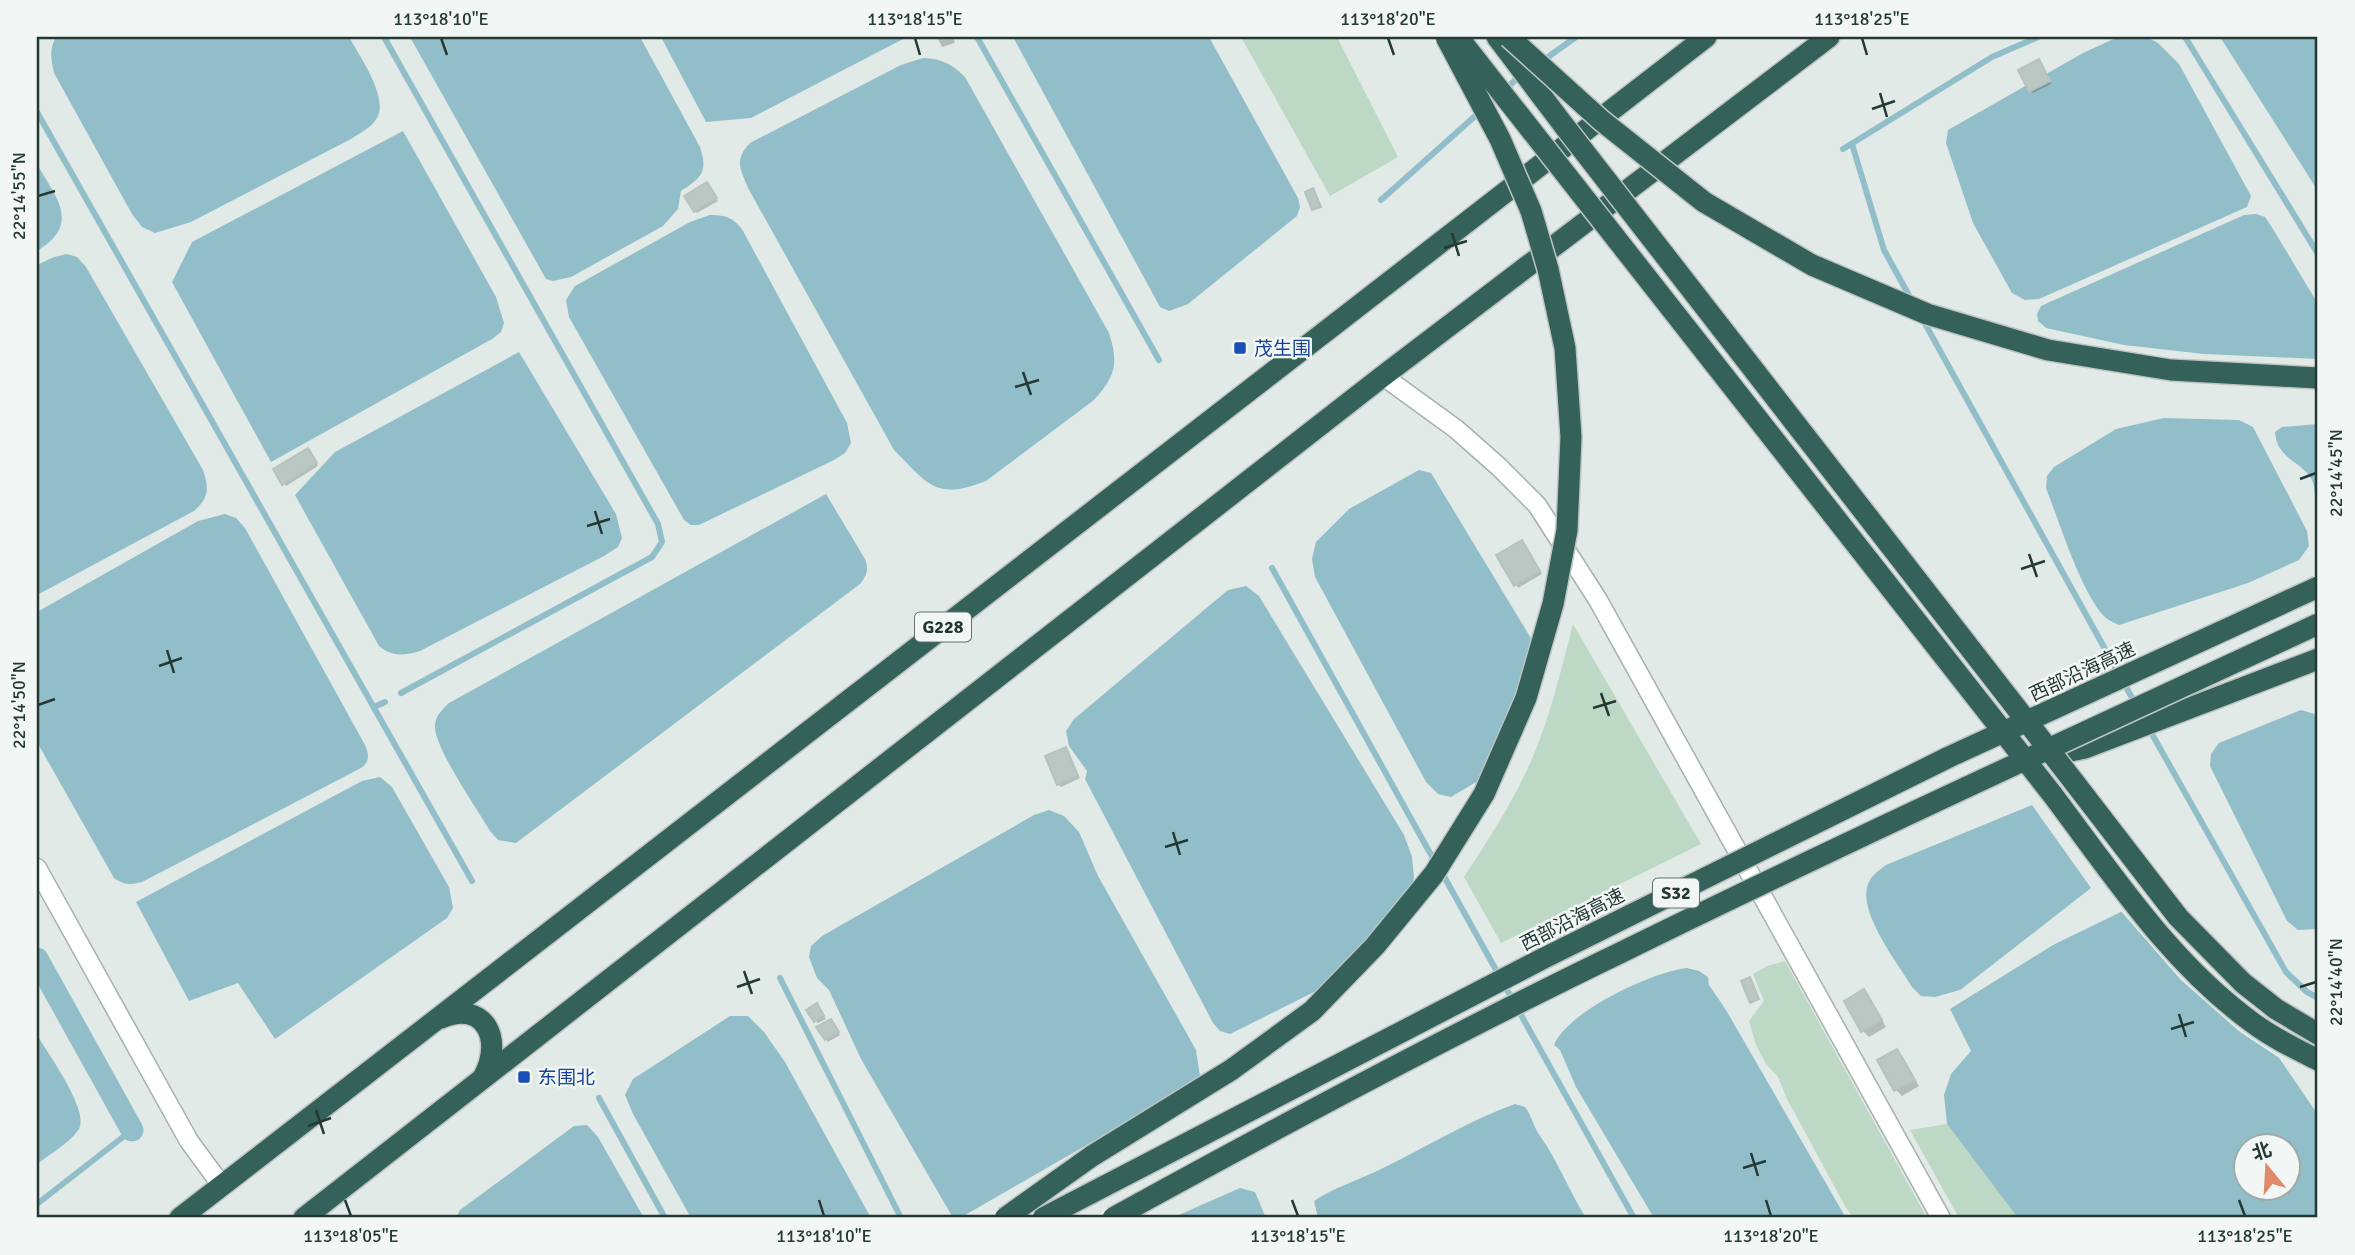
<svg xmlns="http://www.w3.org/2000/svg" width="2355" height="1255" viewBox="0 0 2355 1255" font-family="Signika,'Noto Sans SC',sans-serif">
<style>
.green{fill:#bdd9c5}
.water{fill:#91bec9;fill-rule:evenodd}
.pier{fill:#e2eae7}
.shadow{fill:#0003}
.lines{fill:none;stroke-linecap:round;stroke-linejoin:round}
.stream{stroke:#91bec9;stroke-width:6}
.canal{stroke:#91bec9;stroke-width:23}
.building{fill:#bbc7c3;stroke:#b5c3be;stroke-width:2}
.street-casing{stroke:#a5b1ae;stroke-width:21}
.highway-casing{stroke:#bdc4c2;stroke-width:24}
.street{stroke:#fff;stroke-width:18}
.highway{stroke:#346159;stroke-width:21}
.highway-bridge-casing{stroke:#bdc4c2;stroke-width:24;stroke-linecap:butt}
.highway-bridge{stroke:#346159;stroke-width:21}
.ticks{fill:none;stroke:#243934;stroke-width:2.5}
.transit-dot{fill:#1a4fb4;stroke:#f2f7f5;stroke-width:2.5}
.labels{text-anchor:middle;stroke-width:5;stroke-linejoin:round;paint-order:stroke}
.shield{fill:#f2f7f5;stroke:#62726e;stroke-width:2}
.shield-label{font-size:18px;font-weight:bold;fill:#243934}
.transit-label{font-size:19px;fill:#164399;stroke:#f2f7f5;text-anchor:start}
.street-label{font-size:19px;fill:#243934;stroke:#f2f7f5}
.neatline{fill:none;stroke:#243934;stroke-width:2.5}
.ticks-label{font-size:18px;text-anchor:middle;fill:#243934}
</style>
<rect width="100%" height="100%" fill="#e2eae7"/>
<!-- green -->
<g class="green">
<path d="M1241,37H1337L1398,157L1330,196Z"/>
<path d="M1573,624L1701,844L1501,943L1464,877C1486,843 1508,810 1525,774C1548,727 1560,674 1573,624Z"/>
<path d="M1785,961L1927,1218H1854L1846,1208L1787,1099L1778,1077L1766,1064L1756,1045L1749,1021L1764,1001L1753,974L1767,966Z"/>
<path d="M1947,1124L2018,1218H1959L1910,1130Z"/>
</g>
<!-- water -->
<g class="water">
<path d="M56,37H349C359,55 389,98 377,118C371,128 360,133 351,139L191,222L155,233L142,227L132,214L54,73C51,59 49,49 56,37Z"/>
<path d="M410,37H640L700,147C708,173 702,177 681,191L678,209L663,226L571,277L553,281L546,279Z"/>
<path d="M661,37H907L751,118L706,122Z"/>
<path d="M1013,37H1209L1298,198L1300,207L1297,216L1188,304L1169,311L1160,307Z"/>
<path d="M2118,37H2147L2158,43L2179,64L2251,196L2247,207L2039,299L2025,300L2012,293L1973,223L1946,143L1948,130L2083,53Z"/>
<path d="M2220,37H2318V191Z"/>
<path d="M923,58C942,59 952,64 965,77L1109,333C1119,364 1115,377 1094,400L986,481C935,501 928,484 894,450L748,188C740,168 734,160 750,143L901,65Z"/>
<path d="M403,131L496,297L504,323L501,332L492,339L271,462L172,282L192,242Z"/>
<path d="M37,164C56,198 82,224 37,251Z"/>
<path d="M2256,214L2265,217L2273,229L2318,304V359L2204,354L2124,345L2046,328L2038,321L2037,314L2041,306L2244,215Z"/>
<path d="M710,215C726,215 734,218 743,231L847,423L851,443L845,453L834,460L699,525H691L684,520L569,317L566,300L575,286L690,222Z"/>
<path d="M67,254L77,257L86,267L203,470C209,488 209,498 194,511L37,595V265L54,257Z"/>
<path d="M519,352L616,514L622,538L618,547L604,556L420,651C403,656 393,657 379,646L295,495L335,452Z"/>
<path d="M2164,418L2239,420L2253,427L2307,531L2309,546L2299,560L2248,583L2119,625C2112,622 2106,619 2101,613C2078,583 2060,524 2046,488L2047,476L2054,467L2116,429Z"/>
<path d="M2318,424V519C2314,507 2317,492 2312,480C2302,461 2277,460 2275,432L2282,427Z"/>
<path d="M1419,470L1431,473L1535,645L1488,775L1451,797L1438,794L1426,782L1315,577L1312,559L1316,542L1349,509Z"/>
<path d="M826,494L865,559C869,570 867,575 860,584L516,843L498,840L490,831C478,810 433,746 435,725C436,715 442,710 449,703Z"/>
<path d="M225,514L236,518L245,528L365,745C369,754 370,762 361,768L142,882C130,885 124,885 114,878L37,742V612L198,521Z"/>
<path d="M1246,586L1259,596L1404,835L1412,857L1414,877L1410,893L1350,960L1316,991L1230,1034L1220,1031L1213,1023L1085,779L1087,771L1069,746L1066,731L1074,719L1228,590Z"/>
<path d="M2301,710L2318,715V929L2298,930L2287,921L2210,766L2211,754L2219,743Z"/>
<path d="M380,777L392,787L449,887L453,908L447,918L275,1039L238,983L189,1001L136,902L362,781Z"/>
<path d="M2032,805L2091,888L1960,990L1935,997L1921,996L1912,987C1898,963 1853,907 1870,880C1873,874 1881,869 1886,865Z"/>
<path d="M1049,810L1064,816L1079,832L1098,876L1196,1050L1200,1076L1158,1104L960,1218H953L861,1059L829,990L817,978L809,957L811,946L822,936L1034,815Z"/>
<path d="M2131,907L2211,958L2318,1115V1218H2018L1947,1124L1944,1095L1951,1074L1971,1051L1950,1009L2053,945ZM2246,1146H2288V1188H2246Z"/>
<path d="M1687,968L1699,971L1708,977L1709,985L1726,1010L1846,1218H1654L1576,1087L1560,1050L1554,1045C1568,1011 1652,972 1687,968Z"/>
<path d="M730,1016H748L764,1032L785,1062L871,1218H691L633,1114L625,1095L633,1079Z"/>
<path d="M37,1035C47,1052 90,1111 79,1129C70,1143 50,1154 37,1164Z"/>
<path d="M1515,1104L1525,1107C1532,1116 1534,1128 1540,1136C1558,1161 1569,1191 1586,1218H1318L1314,1201C1336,1186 1360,1180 1383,1168C1426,1147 1470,1120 1515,1104Z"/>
<path d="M587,1125L598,1137L644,1218H456L460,1210L574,1126Z"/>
<path d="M1240,1188L1255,1192L1266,1218H1172Z"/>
</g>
<!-- pier -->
<g class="pier">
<path d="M2041,328L2123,346L2202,355L2318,363L2203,357L2123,348L2046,332Z"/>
<path d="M2130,904L2214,956L2287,1063L2240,1032L2181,980L2119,909Z"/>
</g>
<!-- shadow -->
<g class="shadow">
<path d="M945,37H953L955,43L942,47L938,39Z"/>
<path d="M2041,64L2051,84L2033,93L2031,91Z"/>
<path d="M707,184L718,201L697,213L695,211Z"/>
<path d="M310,452L318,466L286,486L284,483Z"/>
<path d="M1524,544L1542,574L1518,588L1499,556Z"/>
<path d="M1068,751L1080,778L1061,787L1058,784Z"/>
<path d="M1864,992L1870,998L1886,1027L1869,1037L1863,1031Z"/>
<path d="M819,1008L826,1019L818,1023L815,1021Z"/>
<path d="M833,1023L840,1035L828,1042L826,1039Z"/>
<path d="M1897,1051L1903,1057L1919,1086L1902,1096L1896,1090Z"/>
</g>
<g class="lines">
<!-- stream -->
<g class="stream">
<path d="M384,37L658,524L662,542L652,557L401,693"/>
<path d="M977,37L1159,360"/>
<path d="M2185,37L2318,254"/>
<path d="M1541,62L1576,37"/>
<path d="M37,112L472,881"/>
<path d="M1852,144L1884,250L1912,301"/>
<path d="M1843,149L1992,57L2038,37"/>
<path d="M1381,200L1520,76"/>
<path d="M1923,320L2136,705"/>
<path d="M1272,568L1435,862"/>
<path d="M374,707L385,702"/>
<path d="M2148,727L2286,972L2307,992L2318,998"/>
<path d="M1441,871L1634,1218"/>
<path d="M780,978L901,1218"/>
<path d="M599,1098L665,1218"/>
<path d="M37,1204L132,1130"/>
</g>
<!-- canal -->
<path class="canal" d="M37,959L132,1130"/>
</g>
<!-- building -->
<g class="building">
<path d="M2039,59L2050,81L2029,92L2018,70Z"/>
<path d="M707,182L717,198L694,212L684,196Z"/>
<path d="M1313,188L1321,207L1312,210L1305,192Z"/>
<path d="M308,448L317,463L282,485L273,469Z"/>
<path d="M1522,540L1540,571L1514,586L1496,555Z"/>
<path d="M1066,747L1078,776L1057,785L1045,756Z"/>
<path d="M1750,977L1759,999L1750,1003L1741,981Z"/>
<path d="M1864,989L1882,1020L1861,1032L1844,1001Z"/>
<path d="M817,1003L824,1016L814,1022L806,1010Z"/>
<path d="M831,1019L839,1032L825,1040L816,1027Z"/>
<path d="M1897,1049L1915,1080L1894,1091L1877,1060Z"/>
</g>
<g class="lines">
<defs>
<g id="street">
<path d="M1383,376L1456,429L1498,466L1537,505L1598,600L1941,1218"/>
<path d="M37,868L189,1141L222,1186"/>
</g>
<g id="highway">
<path d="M1497,37L1565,127"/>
<path d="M2051,747L2066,752L2085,748L2318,659"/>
<path d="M2074,782L2178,917L2243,983L2276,1009L2318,1034"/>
<path d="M2052,794C2113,875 2170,963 2253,1023C2273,1038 2296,1049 2318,1060"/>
<path d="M441,1018C486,1000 503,1040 484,1076"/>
<path d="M180,1218L1706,37"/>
<path d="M304,1218L1383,376L1829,37"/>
</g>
</defs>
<!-- street casing -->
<use href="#street" class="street-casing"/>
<!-- highway casing -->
<use href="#highway" class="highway-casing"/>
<!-- street -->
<use href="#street" class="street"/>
<!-- highway -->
<use href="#highway" class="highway"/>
<defs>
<g id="highway-bridge">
<path d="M1458,37L2052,794"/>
<path d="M1509,37L1602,121L1704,202L1812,265L1927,314L2048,350L2171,370L2318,378"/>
<path d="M1565,127L2074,782"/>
<path d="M1005,1218L1092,1156L1231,1070L1312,1011L1375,946L1434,874L1484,794L1526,698L1553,604L1567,530L1571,437L1565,348L1548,269L1531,211L1500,139L1446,37"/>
<path d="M1043,1218L1544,958L1949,757L2318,587"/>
<path d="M1113,1218C1280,1126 1450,1035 1622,952C1852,839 2085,732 2318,624"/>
</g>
</defs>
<!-- highway-bridge casing -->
<use href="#highway-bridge" class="highway-bridge-casing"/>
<!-- highway-bridge -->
<use href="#highway-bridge" class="highway-bridge"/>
</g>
<!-- ticks -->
<path class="ticks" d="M441,38L447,55M915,38L920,55M1388,38L1394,55M1862,38L1867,55M1880,93L1887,117M1872,109L1895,101M38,196L55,191M1452,233L1459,256M1444,248L1467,241M1023,372L1031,395M1015,387L1039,380M2300,479L2316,473M595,511L602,534M587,526L610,519M2029,554L2037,577M2021,569L2045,561M167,650L174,673M159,666L182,658M1601,693L1609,716M38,705L55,699M1593,708L1616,701M1173,832L1180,855M1165,847L1188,840M744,971L752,994M737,987L760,979M2300,987L2316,982M2179,1014L2186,1037M2171,1029L2194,1022M316,1110L324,1134M308,1126L331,1118M1751,1153L1758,1176M1743,1168L1766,1161M345,1200L351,1216M819,1200L824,1216M1292,1200L1298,1216M1766,1200L1771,1216M2239,1200L2245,1216"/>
<!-- markers -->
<g class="transit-dot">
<rect x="1233" y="341" width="14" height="14" rx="3.5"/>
<rect x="517" y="1070" width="14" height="14" rx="3.5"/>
</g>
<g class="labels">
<!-- shield labels -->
<g class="shield">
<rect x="915" y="612.5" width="56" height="29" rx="5"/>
<rect x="1653" y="878.5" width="46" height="29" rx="5"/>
</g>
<g class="shield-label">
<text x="943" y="633">G228</text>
<text x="1676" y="899">S32</text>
</g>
<!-- transit labels -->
<g class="transit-label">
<text x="1254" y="355">茂生围</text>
<text x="538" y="1084">东围北</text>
</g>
<!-- street labels -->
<g class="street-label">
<text transform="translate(2082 671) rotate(-25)" y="7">西部沿海高速</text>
<text transform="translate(1572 919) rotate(-27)" y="7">西部沿海高速</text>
</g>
</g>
<!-- border -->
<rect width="2355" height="1255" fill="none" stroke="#f2f7f5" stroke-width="77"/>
<!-- north arrow -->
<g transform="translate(2267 1167) rotate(342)"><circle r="33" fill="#f2f7f5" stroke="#a0aba8" stroke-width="2"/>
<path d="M0-5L12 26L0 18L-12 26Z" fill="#e08a6a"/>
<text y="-10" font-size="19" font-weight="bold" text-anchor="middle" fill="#243934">北</text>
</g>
<rect x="38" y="38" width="2278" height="1178" class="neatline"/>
<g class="ticks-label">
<text x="441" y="25">113°18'10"E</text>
<text x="915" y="25">113°18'15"E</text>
<text x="1388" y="25">113°18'20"E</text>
<text x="1862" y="25">113°18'25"E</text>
<text transform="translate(19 196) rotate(-90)" y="6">22°14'55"N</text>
<text transform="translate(2336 473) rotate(-90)" y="6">22°14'45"N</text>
<text transform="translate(19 705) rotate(-90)" y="6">22°14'50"N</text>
<text transform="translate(2336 982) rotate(-90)" y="6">22°14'40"N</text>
<text x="351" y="1242">113°18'05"E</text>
<text x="824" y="1242">113°18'10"E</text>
<text x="1298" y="1242">113°18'15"E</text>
<text x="1771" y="1242">113°18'20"E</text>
<text x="2245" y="1242">113°18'25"E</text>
</g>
</svg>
